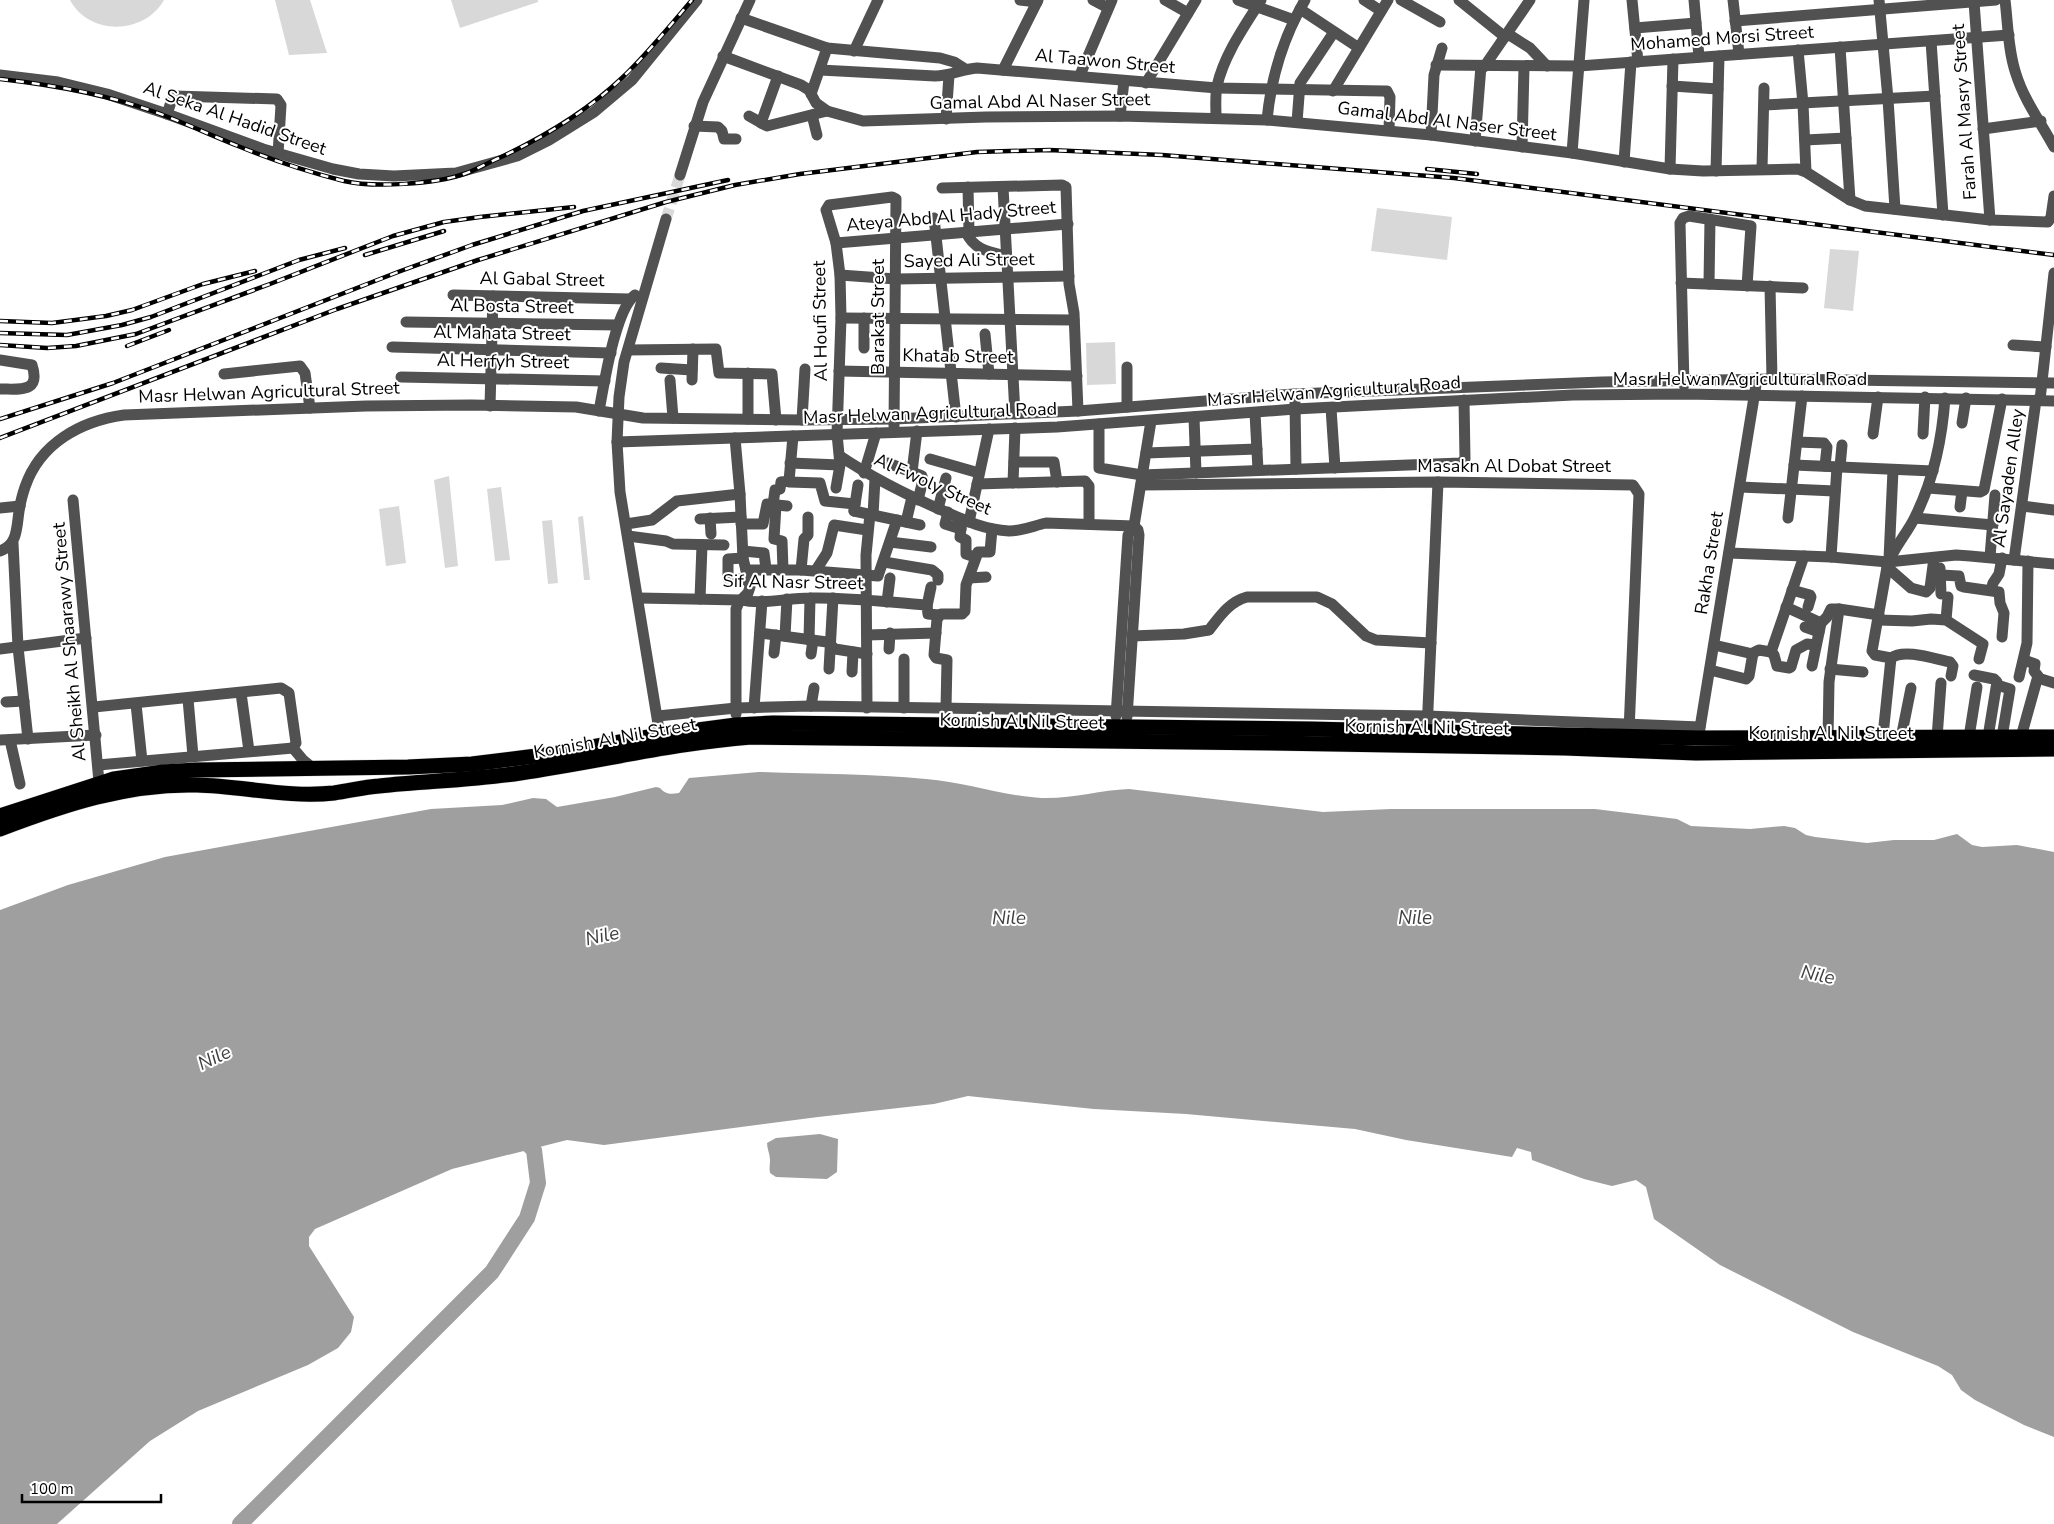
<svg xmlns="http://www.w3.org/2000/svg" width="2054" height="1524" viewBox="0 0 2054 1524" font-family="'Nunito Sans',sans-serif">
<style>
.green{fill:#d8d8d8}
.water{fill:#9f9f9f}
.lines{fill:none;stroke-linecap:round;stroke-linejoin:round}
.river{stroke:#9f9f9f;stroke-width:16}
.minor-tunnel{stroke:#d9d9d9;stroke-width:11;stroke-dasharray:11 5.5;stroke-linecap:butt}
.highway-casing{stroke:#dbdbdb;stroke-width:16}
.minor{stroke:#515151;stroke-width:11}
.highway{stroke:#000;stroke-width:15}
.rail-casing{stroke:#000;stroke-width:4.5}
.rail{stroke:#fff;stroke-width:2.5;stroke-dasharray:8;stroke-linecap:butt}
.labels{text-anchor:middle;stroke-width:4;stroke-linejoin:round;paint-order:stroke}
.street-label{font-size:18px;fill:#000;stroke:#fff}
.water-label{font-size:19px;font-style:italic;fill:#404040;stroke:#fff}
</style>
<rect width="100%" height="100%" fill="#fff"/>
<!-- green -->
<g class="green">
<path d="M70,0H164C144,35 89,36 70,0Z"/>
<path d="M275,0H310L327,53L289,55Z"/>
<path d="M451,0H538V2L460,28Z"/>
<path d="M1377,208L1452,217L1447,260L1371,251Z"/>
<path d="M1830,249L1859,251L1853,311L1824,308Z"/>
<path d="M1115,342L1116,384L1087,385L1086,343Z"/>
<path d="M449,476L458,566L445,568L434,480Z"/>
<path d="M501,487L510,560L495,561L487,489Z"/>
<path d="M399,506L406,563L386,566L379,509Z"/>
<path d="M583,516L590,580H584L578,517Z"/>
<path d="M552,520L558,583L548,584L542,521Z"/>
</g>
<!-- water -->
<g class="water">
<path d="M759,772C815,774 871,774 926,779C965,782 1003,796 1042,798C1072,799 1100,790 1129,789L1323,812L1391,809H1595L1677,819L1691,826L1750,829L1784,826L1795,828L1806,835L1815,837L1867,843L1894,840H1934L1957,834L1972,845L1982,847L2017,845L2054,852V1437L2024,1425L1975,1400L1961,1390L1952,1375L1938,1366L1853,1332L1720,1265L1654,1219L1646,1187L1636,1180L1612,1186L1584,1179L1532,1160L1531,1152L1517,1148L1512,1157L1406,1140L1355,1129L1186,1114L1094,1109L968,1096L934,1104L818,1117L604,1145L567,1140L452,1169L315,1229L309,1237V1246L354,1317L351,1332L338,1348L308,1365L198,1411L150,1441L57,1524H0V910L68,885L165,857L431,809L502,805L533,798L546,799L557,807L615,797L656,787L660,788C666,795 671,794 679,793L689,778Z"/>
<path d="M820,1134L838,1139L837,1172L827,1179L776,1177L770,1173C769,1168 770,1165 770,1160C770,1154 767,1149 767,1143L776,1138Z"/>
</g>
<g class="lines">
<!-- river -->
<path class="river" d="M240,1524L492,1272L527,1218L538,1183L534,1150L518,1135"/>
<!-- minor-tunnel -->
<path class="minor-tunnel" d="M666,219L680,175"/>
<defs>
<g id="highway">
<path d="M0,816L114,779L163,772L196,770L408,767L472,764L552,754L660,735L736,725L773,723L1311,729L1699,738L2054,737"/>
<path d="M0,829C63,805 128,783 197,785C242,786 288,798 334,793C349,791 364,787 379,786C426,781 474,780 520,773C597,762 673,743 751,737L1272,743L1565,748L1696,753L2054,749"/>
</g>
</defs>
<!-- highway casing -->
<use href="#highway" class="highway-casing"/>
<!-- minor -->
<g class="minor">
<path d="M1020,0L1037,2"/>
<path d="M1093,0L1108,8"/>
<path d="M1165,0L1188,13"/>
<path d="M1238,0L1294,20"/>
<path d="M1364,0L1381,11"/>
<path d="M1401,0L1440,22"/>
<path d="M1459,0L1505,37"/>
<path d="M1632,0L1638,62"/>
<path d="M1694,0L1699,57"/>
<path d="M1733,0L1739,54"/>
<path d="M1879,0L1888,99L1895,209"/>
<path d="M2005,0C2008,24 2008,51 2016,74C2024,100 2041,123 2054,147"/>
<path d="M1974,2L1990,220"/>
<path d="M1300,9L1359,48"/>
<path d="M741,18L827,48L940,58L954,62L965,69"/>
<path d="M1735,21L1996,0"/>
<path d="M1635,28L1696,23"/>
<path d="M1508,34L1530,48L1547,66"/>
<path d="M1931,41L1943,215"/>
<path d="M1840,47L1850,200"/>
<path d="M1798,50L1803,104L1806,172"/>
<path d="M854,51L878,0"/>
<path d="M723,56L801,85L809,90L816,103L827,111L863,121L986,117L1120,116L1267,120L1431,135L1572,153L1670,169L1703,171L1798,169L1806,172L1850,200L1865,206L1990,220L2048,222L2051,217L2054,196"/>
<path d="M1436,65L1579,66L2009,35"/>
<path d="M1484,67L1530,0"/>
<path d="M820,70L935,76C950,76 962,69 977,68L1217,88L1384,91H1387L1390,97L1389,130"/>
<path d="M1003,70L1038,0"/>
<path d="M0,75L58,82L107,94L167,114L263,149L333,169L359,174L394,176L456,173L517,156L549,140L594,112L632,80L697,0"/>
<path d="M1080,75L1112,0"/>
<path d="M1146,83L1196,0"/>
<path d="M1672,86L1718,89"/>
<path d="M1333,91L1388,0"/>
<path d="M811,94L827,48"/>
<path d="M1764,105L1935,96"/>
<path d="M167,114L172,99L175,96L277,99L281,105L278,154"/>
<path d="M812,115L817,135"/>
<path d="M749,116L767,126L827,111"/>
<path d="M1120,116L1124,81"/>
<path d="M1216,117C1216,107 1215,96 1217,86C1224,55 1244,27 1261,0"/>
<path d="M946,119L949,75"/>
<path d="M1267,120C1271,78 1284,36 1305,0"/>
<path d="M1297,122L1300,83L1334,32"/>
<path d="M761,123L778,76"/>
<path d="M694,126L718,127L722,131L724,139H736"/>
<path d="M1983,129L2041,121"/>
<path d="M1431,135L1434,75L1442,48"/>
<path d="M1805,140L1846,138"/>
<path d="M1475,141L1481,66"/>
<path d="M1522,147L1524,67"/>
<path d="M1572,153L1584,0"/>
<path d="M1624,162L1631,62"/>
<path d="M1670,169L1673,59"/>
<path d="M1762,169L1764,88"/>
<path d="M1716,171L1719,56"/>
<path d="M680,175L703,102L750,0"/>
<path d="M968,187L969,232"/>
<path d="M1003,187L1015,414"/>
<path d="M942,188L1062,185L1066,187L1069,284L1074,313L1078,411"/>
<path d="M934,218L956,417"/>
<path d="M966,232C974,250 989,252 1006,256"/>
<path d="M836,243L1068,224"/>
<path d="M840,275L896,279L1069,276"/>
<path d="M1681,283L1803,288"/>
<path d="M1709,284L1710,219"/>
<path d="M1770,286L1772,379"/>
<path d="M453,295L630,299"/>
<path d="M841,318L1074,320"/>
<path d="M406,322L618,325"/>
<path d="M985,334L989,374"/>
<path d="M2013,345L2046,347"/>
<path d="M392,347L611,353"/>
<path d="M864,348V318"/>
<path d="M628,350L716,349L719,373L772,374L776,420"/>
<path d="M0,360L32,365C41,393 20,389 0,389"/>
<path d="M1127,367V407"/>
<path d="M661,368L692,370"/>
<path d="M839,371L1077,376"/>
<path d="M224,374L300,366L305,373L310,408"/>
<path d="M401,377L605,381"/>
<path d="M670,380L673,418"/>
<path d="M692,380L693,349"/>
<path d="M1684,385L1680,223L1683,218L1689,216L1751,226L1747,286"/>
<path d="M2040,400L2054,273"/>
<path d="M1295,403L1296,469"/>
<path d="M490,406L493,296"/>
<path d="M1331,408L1335,468"/>
<path d="M599,411C604,385 615,310 635,295"/>
<path d="M1255,413L1258,470"/>
<path d="M1194,417L1196,473"/>
<path d="M748,419V373"/>
<path d="M802,420L805,369"/>
<path d="M1962,423L1966,398"/>
<path d="M1099,424V468L1142,475L1461,463L1465,459L1464,400"/>
<path d="M1873,434L1878,397"/>
<path d="M1923,434L1925,397"/>
<path d="M735,438L740,494L743,558L750,587L748,593L739,602L736,609V714"/>
<path d="M617,442L1057,427L1295,409L1573,395L1684,394L2054,401"/>
<path d="M1797,442L1824,443L1827,447L1825,466"/>
<path d="M1146,453L1257,449"/>
<path d="M840,456C874,479 909,496 946,512C966,521 986,530 1009,531C1023,531 1033,526 1046,523L1134,526"/>
<path d="M930,459L979,473"/>
<path d="M1014,462H1054L1057,482"/>
<path d="M790,463L840,465"/>
<path d="M888,463L922,476L923,480L918,500"/>
<path d="M1794,465L1933,471"/>
<path d="M1840,467L1842,445"/>
<path d="M912,472L917,431"/>
<path d="M864,473L876,433"/>
<path d="M789,482L820,483L825,501L855,504"/>
<path d="M1013,483L1015,428"/>
<path d="M977,484L1085,481L1089,486V524"/>
<path d="M1141,485L1438,482L1633,485L1639,494L1629,731"/>
<path d="M1740,487L1835,491"/>
<path d="M836,488L840,465L837,434L841,318L840,275L836,243L826,210L829,205L892,197L896,199L894,426"/>
<path d="M1928,488L1980,492L1984,490L2002,399"/>
<path d="M73,500L99,782"/>
<path d="M773,505L775,490L780,489L781,482L789,481L793,436"/>
<path d="M776,505L774,539L782,541L783,569"/>
<path d="M2022,506L2054,510"/>
<path d="M1960,507L1962,491"/>
<path d="M0,508L20,506"/>
<path d="M938,509L946,478"/>
<path d="M854,511L920,525"/>
<path d="M854,511L858,485"/>
<path d="M948,512L945,524L961,529"/>
<path d="M873,515L875,479"/>
<path d="M710,518L711,534"/>
<path d="M1788,518L1802,396"/>
<path d="M1915,518L1993,525"/>
<path d="M700,519L741,517"/>
<path d="M962,519L960,537L966,540V554L975,557"/>
<path d="M906,522L912,497"/>
<path d="M969,522L989,429"/>
<path d="M626,524L652,520L677,501L740,494"/>
<path d="M741,524H763L767,504L787,506"/>
<path d="M628,536L666,541L673,544L724,545"/>
<path d="M890,542L931,547"/>
<path d="M13,543L18,647L28,739"/>
<path d="M0,551C20,544 16,523 20,506C21,500 23,493 25,487C40,443 81,421 124,415L366,406L471,405L576,407L643,418L802,420L894,419L1078,411L1294,394L1602,382L1772,379L2054,383"/>
<path d="M743,551L764,553L766,569"/>
<path d="M1729,553L1831,557L1888,562L1956,555L1970,556L2054,564"/>
<path d="M1831,557L1837,467"/>
<path d="M1990,557L1995,495"/>
<path d="M743,558L728,559V578L748,580"/>
<path d="M1889,559L1893,470"/>
<path d="M2014,560L2036,400"/>
<path d="M884,562L932,570L938,575V580"/>
<path d="M1887,567L1911,588L1926,592L1930,588L1934,558"/>
<path d="M1940,568L1941,594"/>
<path d="M746,570H801L878,576L897,520"/>
<path d="M801,570L804,539L808,535V517"/>
<path d="M816,570L827,553L834,525L867,530"/>
<path d="M1941,575L1959,576L1961,586L1964,587L1999,592L2000,603L2004,613L2002,637"/>
<path d="M969,578L986,577"/>
<path d="M1792,590L1810,595L1811,597L1808,607"/>
<path d="M1991,590L1993,583L1999,574L2002,558"/>
<path d="M639,598L741,600C763,605 787,598 810,598C848,597 887,602 925,605L927,606L928,614L939,615"/>
<path d="M700,599L702,545"/>
<path d="M887,602L890,578"/>
<path d="M927,606L931,587"/>
<path d="M1786,607L1821,623"/>
<path d="M1878,620L1912,621L1931,619L1946,620L1983,644L1979,659"/>
<path d="M1946,620L1948,597"/>
<path d="M1805,627L1819,632"/>
<path d="M760,633L827,642L835,649L867,654"/>
<path d="M867,635L936,633"/>
<path d="M785,636L787,599"/>
<path d="M1132,636L1184,634L1209,630C1220,616 1229,602 1247,597H1317L1332,604L1366,636L1376,640L1431,643"/>
<path d="M809,640L810,598"/>
<path d="M1714,645L1753,654"/>
<path d="M0,649L86,638"/>
<path d="M889,649L890,633"/>
<path d="M1771,652L1774,655L1777,666L1789,668L1791,667L1796,650L1807,644L1816,645"/>
<path d="M774,653L776,635"/>
<path d="M811,654L813,640"/>
<path d="M1891,658C1904,648 1935,659 1950,662L1953,666L1951,676"/>
<path d="M904,659V708"/>
<path d="M1812,666L1821,623L1827,617L1831,609H1839L1879,615"/>
<path d="M829,669L833,598"/>
<path d="M1830,669L1863,672"/>
<path d="M1710,670L1746,679L1749,676L1753,653L1759,650L1771,652L1804,556"/>
<path d="M852,672L853,652"/>
<path d="M1974,675L1994,679L1997,682L1988,737"/>
<path d="M2019,677L2027,643L2028,561"/>
<path d="M2038,678L2054,683"/>
<path d="M1997,685L2010,689L2002,737"/>
<path d="M241,693L249,751"/>
<path d="M188,699L193,756"/>
<path d="M6,702L24,701"/>
<path d="M136,704L142,761"/>
<path d="M811,706L814,688"/>
<path d="M94,707L281,688L289,693L296,743L293,748L98,765"/>
<path d="M754,708L762,601"/>
<path d="M867,708L866,555L870,514"/>
<path d="M946,708L947,660L936,658L934,655L937,619L941,614H962L965,611L966,585L978,552H990L992,529"/>
<path d="M658,716L736,708L811,706L1428,716L1700,727"/>
<path d="M1116,716L1128,535L1134,526L1151,421"/>
<path d="M1127,717L1139,535L1138,530L1134,526"/>
<path d="M1427,731L1438,482"/>
<path d="M1699,734L1757,379"/>
<path d="M1969,737L1977,687"/>
<path d="M2021,737L2038,676L2034,671L2035,664L2024,660"/>
<path d="M1828,738L1829,682L1839,609"/>
<path d="M1901,738L1911,688"/>
<path d="M1937,738L1941,683"/>
<path d="M0,740L96,735"/>
<path d="M10,740L20,784"/>
<path d="M661,742L620,492L617,442L619,397L624,362L666,219"/>
<path d="M1882,745L1891,658L1875,655L1872,651L1887,567C1892,549 1907,534 1915,517C1934,479 1942,440 1945,398"/>
<path d="M293,748L303,760L314,769"/>
</g>
<!-- highway -->
<use href="#highway" class="highway"/>
<defs>
<g id="rail">
<path d="M0,79C53,85 105,94 155,112C183,122 210,135 238,146C272,160 308,172 344,181C374,188 435,184 464,174C476,170 487,163 499,158C544,137 586,112 622,78C647,54 669,27 692,0"/>
<path d="M1427,169L1477,174"/>
<path d="M365,255L444,231"/>
<path d="M0,321L52,323L106,316L132,310L203,284L255,271"/>
<path d="M0,333L67,335L122,325L151,317L299,260L345,248"/>
<path d="M0,345L47,348L76,346L136,334L270,284L393,236L444,222L480,217L574,207"/>
<path d="M127,346L169,330"/>
<path d="M0,419L113,383L398,272L472,245L583,211L728,180"/>
<path d="M0,438L337,309L478,260L666,202L735,185L800,174L977,152L1049,150L1162,155L1454,178L2054,255"/>
</g>
</defs>
<!-- rail casing -->
<use href="#rail" class="rail-casing"/>
<!-- rail -->
<use href="#rail" class="rail"/>
</g>
<g class="labels">
<!-- street labels -->
<g class="street-label">
<text transform="translate(1722 38) rotate(-4)" y="6">Mohamed Morsi Street</text>
<text transform="translate(1105 61) rotate(5)" y="6">Al Taawon Street</text>
<text transform="translate(1040 101) rotate(-1)" y="6">Gamal Abd Al Naser Street</text>
<text transform="translate(1964 112) rotate(-94)" y="6">Farah Al Masry Street</text>
<text transform="translate(235 118) rotate(19)" y="6">Al Seka Al Hadid Street</text>
<text transform="translate(1447 121) rotate(7)" y="6">Gamal Abd Al Naser Street</text>
<text transform="translate(951 216) rotate(-5)" y="6">Ateya Abd Al Hady Street</text>
<text transform="translate(969 260) rotate(-1)" y="6">Sayed Ali Street</text>
<text transform="translate(542 279) rotate(1)" y="6">Al Gabal Street</text>
<text transform="translate(512 306) rotate(1)" y="6">Al Bosta Street</text>
<text transform="translate(878 317) rotate(-90)" y="6">Barakat Street</text>
<text transform="translate(820 321) rotate(-91)" y="6">Al Houfi Street</text>
<text transform="translate(502 333) rotate(1)" y="6">Al Mahata Street</text>
<text transform="translate(958 356) rotate(1)" y="6">Khatab Street</text>
<text transform="translate(503 361) rotate(1)" y="6">Al Herfyh Street</text>
<text x="1740" y="385">Masr Helwan Agricultural Road</text>
<text transform="translate(1334 391) rotate(-4)" y="6">Masr Helwan Agricultural Road</text>
<text transform="translate(269 392) rotate(-2)" y="6">Masr Helwan Agricultural Street</text>
<text transform="translate(930 413) rotate(-2)" y="6">Masr Helwan Agricultural Road</text>
<text x="1514" y="472">Masakn Al Dobat Street</text>
<text transform="translate(2008 478) rotate(-82)" y="6">Al Sayaden Alley</text>
<text transform="translate(933 484) rotate(24)" y="6">Al Fwoly Street</text>
<text transform="translate(1709 563) rotate(-81)" y="6">Rakha Street</text>
<text transform="translate(793 582) rotate(1)" y="6">Sif Al Nasr Street</text>
<text transform="translate(69 642) rotate(-95)" y="6">Al Sheikh Al Shaarawy Street</text>
<text transform="translate(1022 721) rotate(1)" y="6">Kornish Al Nil Street</text>
<text transform="translate(1427 727) rotate(1)" y="6">Kornish Al Nil Street</text>
<text x="1831" y="739">Kornish Al Nil Street</text>
<text transform="translate(615 738) rotate(-10)" y="6">Kornish Al Nil Street</text>
</g>
<!-- water labels -->
<g class="water-label">
<text transform="translate(1009 917) rotate(-1)" y="7">Nile</text>
<text x="1415" y="924">Nile</text>
<text transform="translate(602 935) rotate(-12)" y="7">Nile</text>
<text transform="translate(1818 974) rotate(11)" y="7">Nile</text>
<text transform="translate(214 1057) rotate(-25)" y="7">Nile</text>
</g>
</g>
<!-- scale -->
<path d="M22 1494v8h139v-8" fill="none" stroke="#000000" stroke-width="2.5"/>
<text x="30" y="1494" font-size="15" fill="#000000" stroke="#ffffff" stroke-width="4" paint-order="stroke">100 m</text>
</svg>
